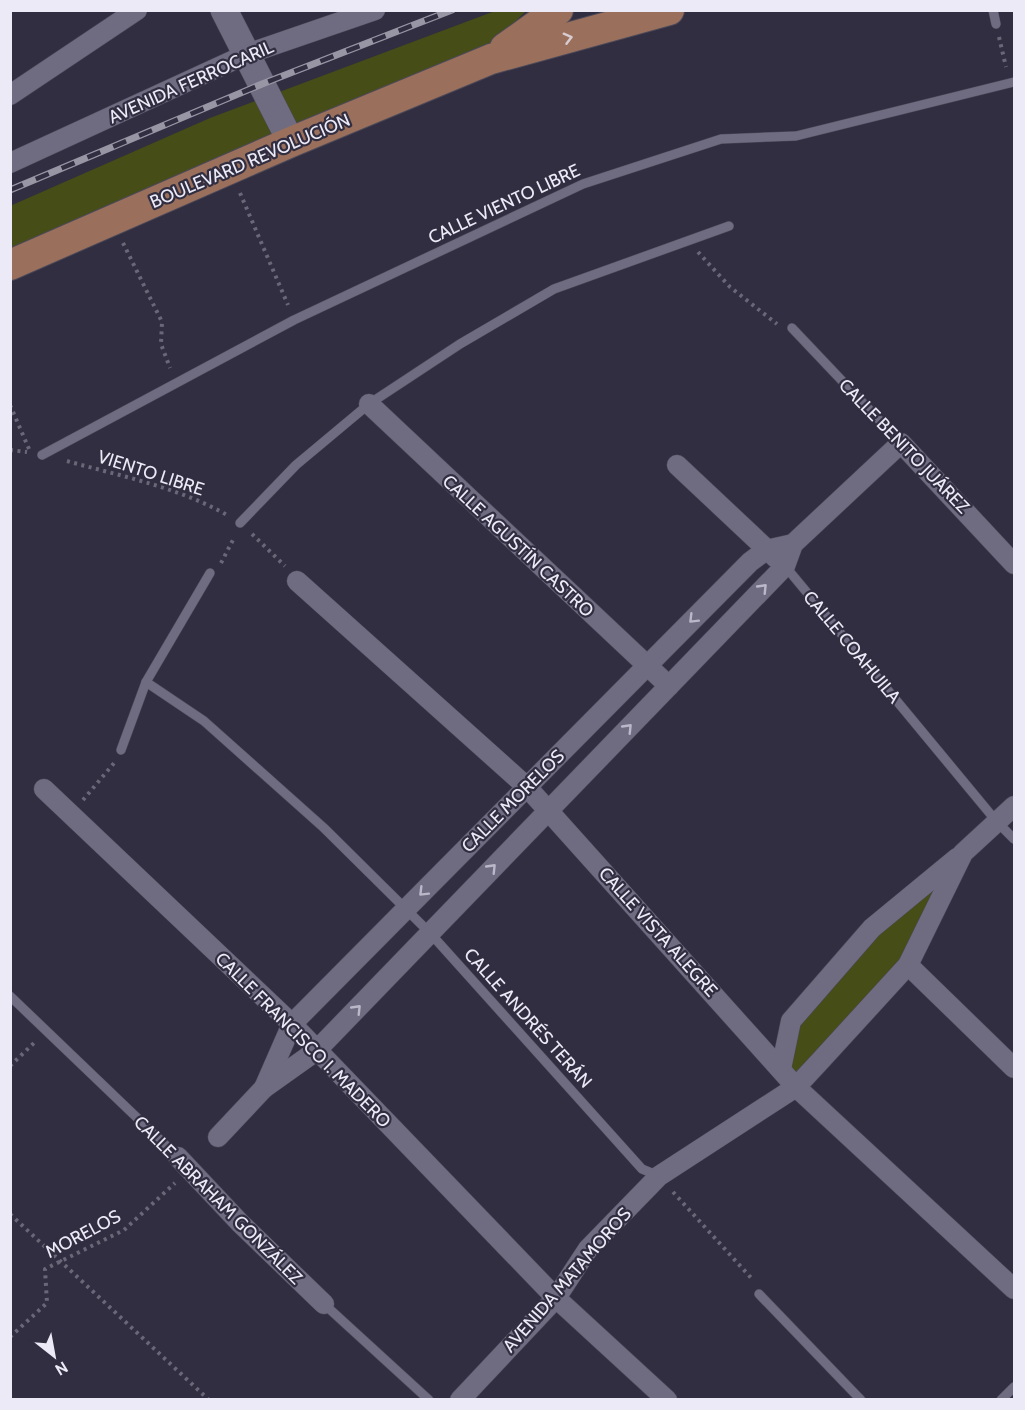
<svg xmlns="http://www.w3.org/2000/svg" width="1025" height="1410" viewBox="0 0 1025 1410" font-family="Cabin,sans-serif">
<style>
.green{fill:#464d17}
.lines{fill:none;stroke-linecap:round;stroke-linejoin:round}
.service-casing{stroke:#4c4959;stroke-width:10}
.minor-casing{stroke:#4c4959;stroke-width:21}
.secondary-casing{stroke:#4c4959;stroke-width:28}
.primary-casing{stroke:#4c4959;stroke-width:32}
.path{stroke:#6a6778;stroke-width:4;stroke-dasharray:3 4.5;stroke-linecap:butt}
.service{stroke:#6f6c82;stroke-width:9}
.minor{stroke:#6f6c82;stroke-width:20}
.secondary{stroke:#6f6c82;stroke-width:27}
.primary{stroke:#9a705c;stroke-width:30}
.rail-casing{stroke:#9896a5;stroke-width:7}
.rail{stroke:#312e41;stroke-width:4.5;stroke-dasharray:14;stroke-linecap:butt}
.oneway{stroke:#d8ccd0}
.oneway2{stroke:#bab8c8}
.labels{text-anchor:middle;stroke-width:4.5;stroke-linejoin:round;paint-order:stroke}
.street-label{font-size:18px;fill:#eceaf7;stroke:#312e41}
</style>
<rect width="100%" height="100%" fill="#312e41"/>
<!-- green -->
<g class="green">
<path d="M495,11H526L488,48L11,255L10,206L210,118Z"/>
<path d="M940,883L905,963L795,1083L785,1069L795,1023L874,930Z"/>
</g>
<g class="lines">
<defs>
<g id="service">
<path d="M993,10L996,24"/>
<path d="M792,328L901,443"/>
<path d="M42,455L294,320L583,184L721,139L796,136L1014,82"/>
<path d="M240,523L296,465L369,404L460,344L554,289L729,226"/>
<path d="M785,566L997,822L1014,839"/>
<path d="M146,682L204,721L324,828L430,933L642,1169L659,1176"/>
<path d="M121,750L146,682L210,573"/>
<path d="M10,996L178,1157"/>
<path d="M759,1294L861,1400"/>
<path d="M324,1304L429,1400"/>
<path d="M1001,1400L1014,1387"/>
</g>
<g id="minor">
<path d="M10,95L137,10"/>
<path d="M10,163L247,54L375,10"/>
<path d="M369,404L669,686"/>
<path d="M677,465L776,558"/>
<path d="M297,581L527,787L796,1087L1014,1289"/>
<path d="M44,789L292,1024L556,1298L667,1400"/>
<path d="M908,965L1014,1068"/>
<path d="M781,1069L791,1021L872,928L957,858"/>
<path d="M264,1088L292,1024L750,562L766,550L793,544"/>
<path d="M218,1137L264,1088L316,1051L785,566L793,544L901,443L1014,564"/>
<path d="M178,1157L240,1223L324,1304"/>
<path d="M460,1400L556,1298L588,1249L659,1176L796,1087L822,1059L908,965L963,853L1014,806"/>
</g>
<path id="secondary" d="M224,10L291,142"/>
<g id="primary">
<path d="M505,48L558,10"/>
<path d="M10,265L291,142L491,59L669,10"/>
</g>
</defs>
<!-- service casing -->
<use href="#service" class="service-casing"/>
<!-- minor casing -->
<use href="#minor" class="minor-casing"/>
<!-- secondary casing -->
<use href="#secondary" class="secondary-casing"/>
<!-- primary casing -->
<use href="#primary" class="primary-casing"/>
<!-- path -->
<g class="path">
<path d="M999,37L1006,67"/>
<path d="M240,193L288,305"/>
<path d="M123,243L162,322L161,344L170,368"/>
<path d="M698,252L730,287L777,324"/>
<path d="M10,405L29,449"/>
<path d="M10,450L27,452"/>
<path d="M67,461C120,476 178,487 227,515"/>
<path d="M252,534L285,566"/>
<path d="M221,563L234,538"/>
<path d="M83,800L115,762"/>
<path d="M10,1066L35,1042"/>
<path d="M673,1192L753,1280"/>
<path d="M10,1214L209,1400"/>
<path d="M10,1337L47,1303L45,1269L124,1230L175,1183"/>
</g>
<!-- service -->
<use href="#service" class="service"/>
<!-- minor -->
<use href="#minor" class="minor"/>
<!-- secondary -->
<use href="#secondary" class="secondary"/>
<!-- primary -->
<use href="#primary" class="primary"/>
<defs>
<path id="rail" d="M10,190L262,84L452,10"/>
</defs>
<!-- rail casing -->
<use href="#rail" class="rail-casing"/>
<!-- rail -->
<use href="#rail" class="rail"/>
</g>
<!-- one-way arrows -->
<defs><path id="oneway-chevron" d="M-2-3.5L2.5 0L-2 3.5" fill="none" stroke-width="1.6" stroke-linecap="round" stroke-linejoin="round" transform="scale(1.5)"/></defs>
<use class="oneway" href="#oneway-chevron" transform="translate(568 38) rotate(-15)"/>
<g class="oneway2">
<use href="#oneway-chevron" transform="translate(763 588) rotate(-46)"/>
<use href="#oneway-chevron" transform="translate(693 619) rotate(135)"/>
<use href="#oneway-chevron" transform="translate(628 728) rotate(-46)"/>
<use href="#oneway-chevron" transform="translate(492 868) rotate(-46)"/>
<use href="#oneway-chevron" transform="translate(423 892) rotate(135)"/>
<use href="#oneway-chevron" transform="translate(357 1009) rotate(-46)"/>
</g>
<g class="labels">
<!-- street labels -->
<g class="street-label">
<text transform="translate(191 82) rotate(-24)" y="6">AVENIDA FERROCARIL</text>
<text transform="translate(250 161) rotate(-23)" y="6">BOULEVARD REVOLUCIÓN</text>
<text transform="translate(504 204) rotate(-25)" y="6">CALLE VIENTO LIBRE</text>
<text transform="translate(904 446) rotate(46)" y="6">CALLE BENITO JUÁREZ</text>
<text transform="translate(151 473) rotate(18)" y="6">VIENTO LIBRE</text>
<text transform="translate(518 546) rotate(43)" y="6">CALLE AGUSTÍN CASTRO</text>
<text transform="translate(852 647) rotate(50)" y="6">CALLE COAHUILA</text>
<text transform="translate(513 801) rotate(-45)" y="6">CALLE MORELOS</text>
<text transform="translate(658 932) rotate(48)" y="6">CALLE VISTA ALEGRE</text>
<text transform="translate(528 1018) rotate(48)" y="6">CALLE ANDRÉS TERÁN</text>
<text transform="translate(303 1040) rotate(45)" y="6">CALLE FRANCISCO I. MADERO</text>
<text transform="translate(218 1200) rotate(45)" y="6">CALLE ABRAHAM GONZÁLEZ</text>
<text transform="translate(83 1234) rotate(-28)" y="6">MORELOS</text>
<text transform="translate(567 1280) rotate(-49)" y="6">AVENIDA MATAMOROS</text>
</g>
</g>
<!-- border -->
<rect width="1025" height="1410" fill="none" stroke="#eceaf7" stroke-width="24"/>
<!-- north arrow -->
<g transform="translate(54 1356) rotate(149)" stroke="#312e41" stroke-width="4.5" paint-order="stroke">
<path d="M0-4.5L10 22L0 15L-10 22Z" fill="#eceaf7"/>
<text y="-9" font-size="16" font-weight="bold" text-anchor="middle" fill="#eceaf7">N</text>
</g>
</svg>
